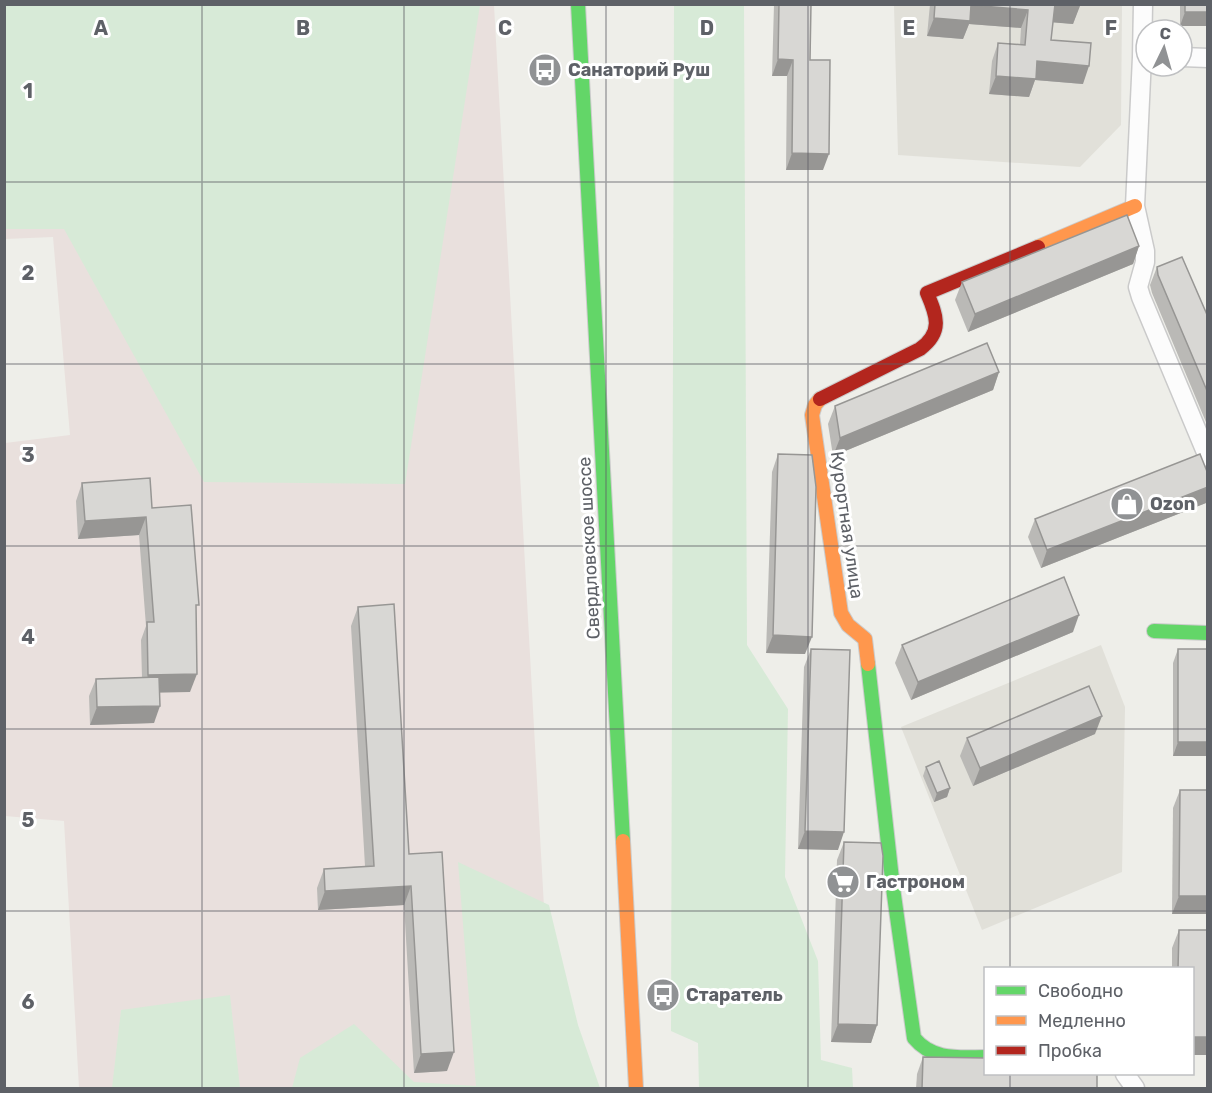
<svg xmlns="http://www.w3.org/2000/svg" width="1212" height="1093" viewBox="0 0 1212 1093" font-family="Rubik,sans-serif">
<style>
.education{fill:#e1e0d9}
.medical{fill:#e9e0dd}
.green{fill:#d7ead7}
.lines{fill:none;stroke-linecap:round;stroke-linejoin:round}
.street-casing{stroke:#cacaca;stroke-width:21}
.fast-casing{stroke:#cbcbcb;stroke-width:16}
.slow-casing{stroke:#cbcbcb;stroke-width:16}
.jam-casing{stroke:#cbcbcb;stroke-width:16}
.street{stroke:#fcfcfc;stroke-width:18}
.fast{stroke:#63d668;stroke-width:14}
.slow{stroke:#ff974d;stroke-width:14}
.jam{stroke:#b3261e;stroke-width:14}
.wall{fill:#bab9b6}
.shaded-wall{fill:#979694}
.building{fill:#d8d7d4;stroke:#979694;stroke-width:1.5}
.grid{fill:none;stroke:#5e6167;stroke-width:1.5;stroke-opacity:0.55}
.labels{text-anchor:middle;stroke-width:6;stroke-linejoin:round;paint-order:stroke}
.poi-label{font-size:18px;font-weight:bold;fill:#5e6167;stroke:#fff;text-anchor:start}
.street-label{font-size:18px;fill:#5e6167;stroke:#fff}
.grid-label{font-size:20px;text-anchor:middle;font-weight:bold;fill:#5e6167;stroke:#fff;stroke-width:6;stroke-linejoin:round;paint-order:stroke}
</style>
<rect width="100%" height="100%" fill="#eeeee9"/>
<!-- education -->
<g class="education">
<path d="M894,5H1122L1121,125L1080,167L898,155Z"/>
<path d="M1101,645L1125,707L1122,872L982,930L901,727Z"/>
</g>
<!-- medical -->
<path class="medical" d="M5,5H494L554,1088H79L64,821L5,816V443L70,435L53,237L5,239Z"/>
<!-- green -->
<g class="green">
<path d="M5,4L480,5L405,484L204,482L64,229H5Z"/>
<path d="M674,5H744L747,645L788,709L785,877L818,961L821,1060L852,1068L853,1088H699L698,1043L671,1031Z"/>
<path d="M458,862L549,905L578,1025L600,1088H292L300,1058L354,1024L414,1082L476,1086Z"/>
<path d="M230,995L240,1088H112L121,1010Z"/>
</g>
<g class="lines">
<defs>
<g id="street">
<path d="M1143,4L1142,57L1135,206L1145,251V262L1138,287L1141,297L1208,457"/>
<path d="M1182,57L1208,58"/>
<path d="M1125,1074L1135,1088"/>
</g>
<g id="fast">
<path d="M578,4L623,841"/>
<path d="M1154,631L1208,633"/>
<path d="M868,664L893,888L914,1038C933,1061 959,1057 986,1057"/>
</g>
<g id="slow">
<path d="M1038,247L1135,206"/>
<path d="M820,399L815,405L812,415L841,613L848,625L865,639L868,664"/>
<path d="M623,841L636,1088"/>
</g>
<path id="jam" d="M820,399L920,349C943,332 937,316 927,293L1038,247"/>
</defs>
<!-- street casing -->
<use href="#street" class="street-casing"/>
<!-- fast casing -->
<use href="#fast" class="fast-casing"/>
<!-- slow casing -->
<use href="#slow" class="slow-casing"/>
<!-- jam casing -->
<use href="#jam" class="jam-casing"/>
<!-- street -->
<use href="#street" class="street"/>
<!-- fast -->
<use href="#fast" class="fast"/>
<!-- slow -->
<use href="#slow" class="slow"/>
<!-- jam -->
<use href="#jam" class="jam"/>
</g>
<!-- wall -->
<g class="wall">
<path d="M774,4H811L810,60L823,170H786L787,76H772Z"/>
<path d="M930,4H1080L1073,24L1053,22L1051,40L1083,84L1035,80L1029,97L989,94L992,61L998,43L1020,45L1021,28L969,24L963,39L927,36Z"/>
<path d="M1180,4H1208L1180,26Z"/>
<path d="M1139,246L1133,264L968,332L955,300L962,282Z"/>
<path d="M1157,267L1208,317V427L1152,293L1150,285Z"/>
<path d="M999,372L993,390L833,456L828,424L835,406Z"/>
<path d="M778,454L805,654L766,653L772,472Z"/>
<path d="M1208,474V498L1206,503L1041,568L1028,537L1035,519Z"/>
<path d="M82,483L152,508L196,613L190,692H160L154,723L90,725L89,696L96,679L142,678L141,640L146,626L139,535L78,539L76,501Z"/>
<path d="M358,607L409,854L447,1071L414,1073L404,905L318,910L317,888L324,869L365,866L351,626Z"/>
<path d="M1073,632L911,700L895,663L902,645Z"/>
<path d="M811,649L838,850L798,849L804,667Z"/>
<path d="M1178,649H1208V756H1173V663Z"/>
<path d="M1095,734L973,786L960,756L967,738Z"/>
<path d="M926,767L950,788L947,797L934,802L923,776Z"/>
<path d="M1180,790H1208V914H1172L1173,808Z"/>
<path d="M844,842L877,1025L871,1043L831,1042L837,860Z"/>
<path d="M1179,930H1208V1055H1192V969H1172V948Z"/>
<path d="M923,1057L1097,1089H916L917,1074Z"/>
</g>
<!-- shaded-wall -->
<g class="shaded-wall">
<path d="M1054,4L1080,6L1073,24L1048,22Z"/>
<path d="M971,5L1028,10L1021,28L969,24L963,39L927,36L934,18Z"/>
<path d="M1185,12H1208V26H1180Z"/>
<path d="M778,59L793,60L787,76H772Z"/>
<path d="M1037,61L1089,66L1083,84L1035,80L1029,97L989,94L996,76Z"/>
<path d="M792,153L829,154L823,170H786Z"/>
<path d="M1139,246L1133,264L968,332L975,314Z"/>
<path d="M999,372L993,390L833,456L840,438Z"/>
<path d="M1208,487V498L1206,503L1041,568L1047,550Z"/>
<path d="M146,517L139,535L78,539L85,521Z"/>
<path d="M1079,615L1073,632L911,700L918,682Z"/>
<path d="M773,635L812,637L805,654L766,653Z"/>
<path d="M197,674L190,692L142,693L148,675Z"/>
<path d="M160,706L154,723L90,725L97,707Z"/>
<path d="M1102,716L1095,734L973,786L980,768Z"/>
<path d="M1178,742H1208V756H1173Z"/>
<path d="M950,788L947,797L934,802L937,793Z"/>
<path d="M805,831L844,832L838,850L798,849Z"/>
<path d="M411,886L404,905L318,910L325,891Z"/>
<path d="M1179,896H1208V914H1172Z"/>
<path d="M838,1024L877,1025L871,1043L831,1042Z"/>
<rect x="1192" y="1037" width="16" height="18"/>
<path d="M454,1052L447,1071L414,1073L421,1054Z"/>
</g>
<!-- building -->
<g class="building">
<path d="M779,4H811L810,60H830L829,154L792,153L793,60L778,59Z"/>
<path d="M935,4H1055L1051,40L1091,43L1089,66L1037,61L1036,79L996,76L998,43L1025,45L1028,10L971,5L970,21L934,18Z"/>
<rect x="1185" y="4" width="23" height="8"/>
<path d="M1127,215L1139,246L975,314L962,282Z"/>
<path d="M1182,257L1208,317V393L1158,275L1157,267Z"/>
<path d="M987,343L999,372L840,438L835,406Z"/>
<path d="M778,454L812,455L816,487L812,637L773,635Z"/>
<path d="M1200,454L1208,474V487L1047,550L1035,519Z"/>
<path d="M150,478L152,508L191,505L199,605H196L197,674L148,675L147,622H154L146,517L85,521L82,483Z"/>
<path d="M1064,577L1079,615L918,682L902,645Z"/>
<path d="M394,604L409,854L442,852L454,1052L421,1054L411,886L325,891L324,869L374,866L358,607Z"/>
<path d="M811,649L850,650L844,832L805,831Z"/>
<rect x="1178" y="649" width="30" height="93"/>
<path d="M159,677L160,706L97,707L96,679Z"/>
<path d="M1089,686L1102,716L980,768L967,738Z"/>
<path d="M939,761L950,788L937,793L926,767Z"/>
<path d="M1180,790H1208V896H1179Z"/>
<path d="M844,842L881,843L883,856L877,1025L838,1024Z"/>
<path d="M1179,930H1208V1037H1192V969H1178Z"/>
<path d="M923,1057L986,1058V1074H1097V1089H922Z"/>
</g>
<!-- grid -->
<path class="grid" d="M202,4V1088M404,4V1088M606,4V1088M808,4V1088M1010,4V968M4,182H1208M4,364H1208M4,546H1208M4,729H1208M4,911H1208M1010,1074V1088"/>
<!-- icons -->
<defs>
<symbol id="bus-disc" viewBox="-11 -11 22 22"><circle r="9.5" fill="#909294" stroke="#fff"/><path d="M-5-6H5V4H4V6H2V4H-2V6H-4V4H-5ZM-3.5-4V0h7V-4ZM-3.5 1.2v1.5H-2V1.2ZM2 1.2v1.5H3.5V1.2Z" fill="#fff"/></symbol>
<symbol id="shop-disc" viewBox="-11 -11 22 22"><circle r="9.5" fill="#909294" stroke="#fff"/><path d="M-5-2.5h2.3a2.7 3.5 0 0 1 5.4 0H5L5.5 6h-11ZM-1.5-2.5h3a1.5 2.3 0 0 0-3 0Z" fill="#fff"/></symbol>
<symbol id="supermarket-disc" viewBox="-11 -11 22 22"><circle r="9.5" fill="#909294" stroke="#fff"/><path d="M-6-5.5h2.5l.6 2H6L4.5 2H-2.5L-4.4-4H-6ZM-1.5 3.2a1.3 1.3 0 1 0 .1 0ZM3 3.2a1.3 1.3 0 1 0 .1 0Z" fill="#fff"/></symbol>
</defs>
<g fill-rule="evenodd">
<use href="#bus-disc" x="526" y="51" width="38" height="38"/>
<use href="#shop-disc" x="1108" y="485" width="38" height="38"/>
<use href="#supermarket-disc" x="824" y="863" width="38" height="38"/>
<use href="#bus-disc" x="644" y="976" width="38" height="38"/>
</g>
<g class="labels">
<!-- poi labels -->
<g class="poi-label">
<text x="568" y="76">Санаторий Руш</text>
<text x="1150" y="510">Ozon</text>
<text x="866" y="888">Гастроном</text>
<text x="686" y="1001">Старатель</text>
</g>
<!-- street labels -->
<g class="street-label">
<text transform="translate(847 525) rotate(82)" y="6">Курортная улица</text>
<text transform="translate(589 548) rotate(-93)" y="6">Свердловское шоссе</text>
</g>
</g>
<g class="grid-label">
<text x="101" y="35">A</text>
<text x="303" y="35">B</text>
<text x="505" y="35">C</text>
<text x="707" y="35">D</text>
<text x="909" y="35">E</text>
<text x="1111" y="35">F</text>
<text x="28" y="98">1</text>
<text x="28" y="280">2</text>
<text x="28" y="462">3</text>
<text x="28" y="644">4</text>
<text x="28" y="827">5</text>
<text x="28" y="1009">6</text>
</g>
<!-- border -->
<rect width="1212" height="1093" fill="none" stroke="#5e6167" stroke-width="12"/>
<!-- legend -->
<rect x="984" y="967" width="210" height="108" fill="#ffffff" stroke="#bfc0c2" stroke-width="1.5"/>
<rect x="996" y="986" width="30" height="9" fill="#63d668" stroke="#bfc0c2" stroke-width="1.5"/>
<text x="1038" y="997" font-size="18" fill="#5e6167">Свободно</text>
<rect x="996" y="1016" width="30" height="9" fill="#ff974d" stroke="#bfc0c2" stroke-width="1.5"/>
<text x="1038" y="1027" font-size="18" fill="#5e6167">Медленно</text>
<rect x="996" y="1046" width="30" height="9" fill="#b3261e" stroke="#bfc0c2" stroke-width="1.5"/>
<text x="1038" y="1057" font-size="18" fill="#5e6167">Пробка</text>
<!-- north arrow -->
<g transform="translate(1164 48) rotate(5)"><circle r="28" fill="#ffffff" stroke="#bfc0c2" stroke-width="1.5"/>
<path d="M0-4.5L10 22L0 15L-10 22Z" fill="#909294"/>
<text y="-9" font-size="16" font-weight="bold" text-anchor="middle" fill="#5e6167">С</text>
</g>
</svg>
